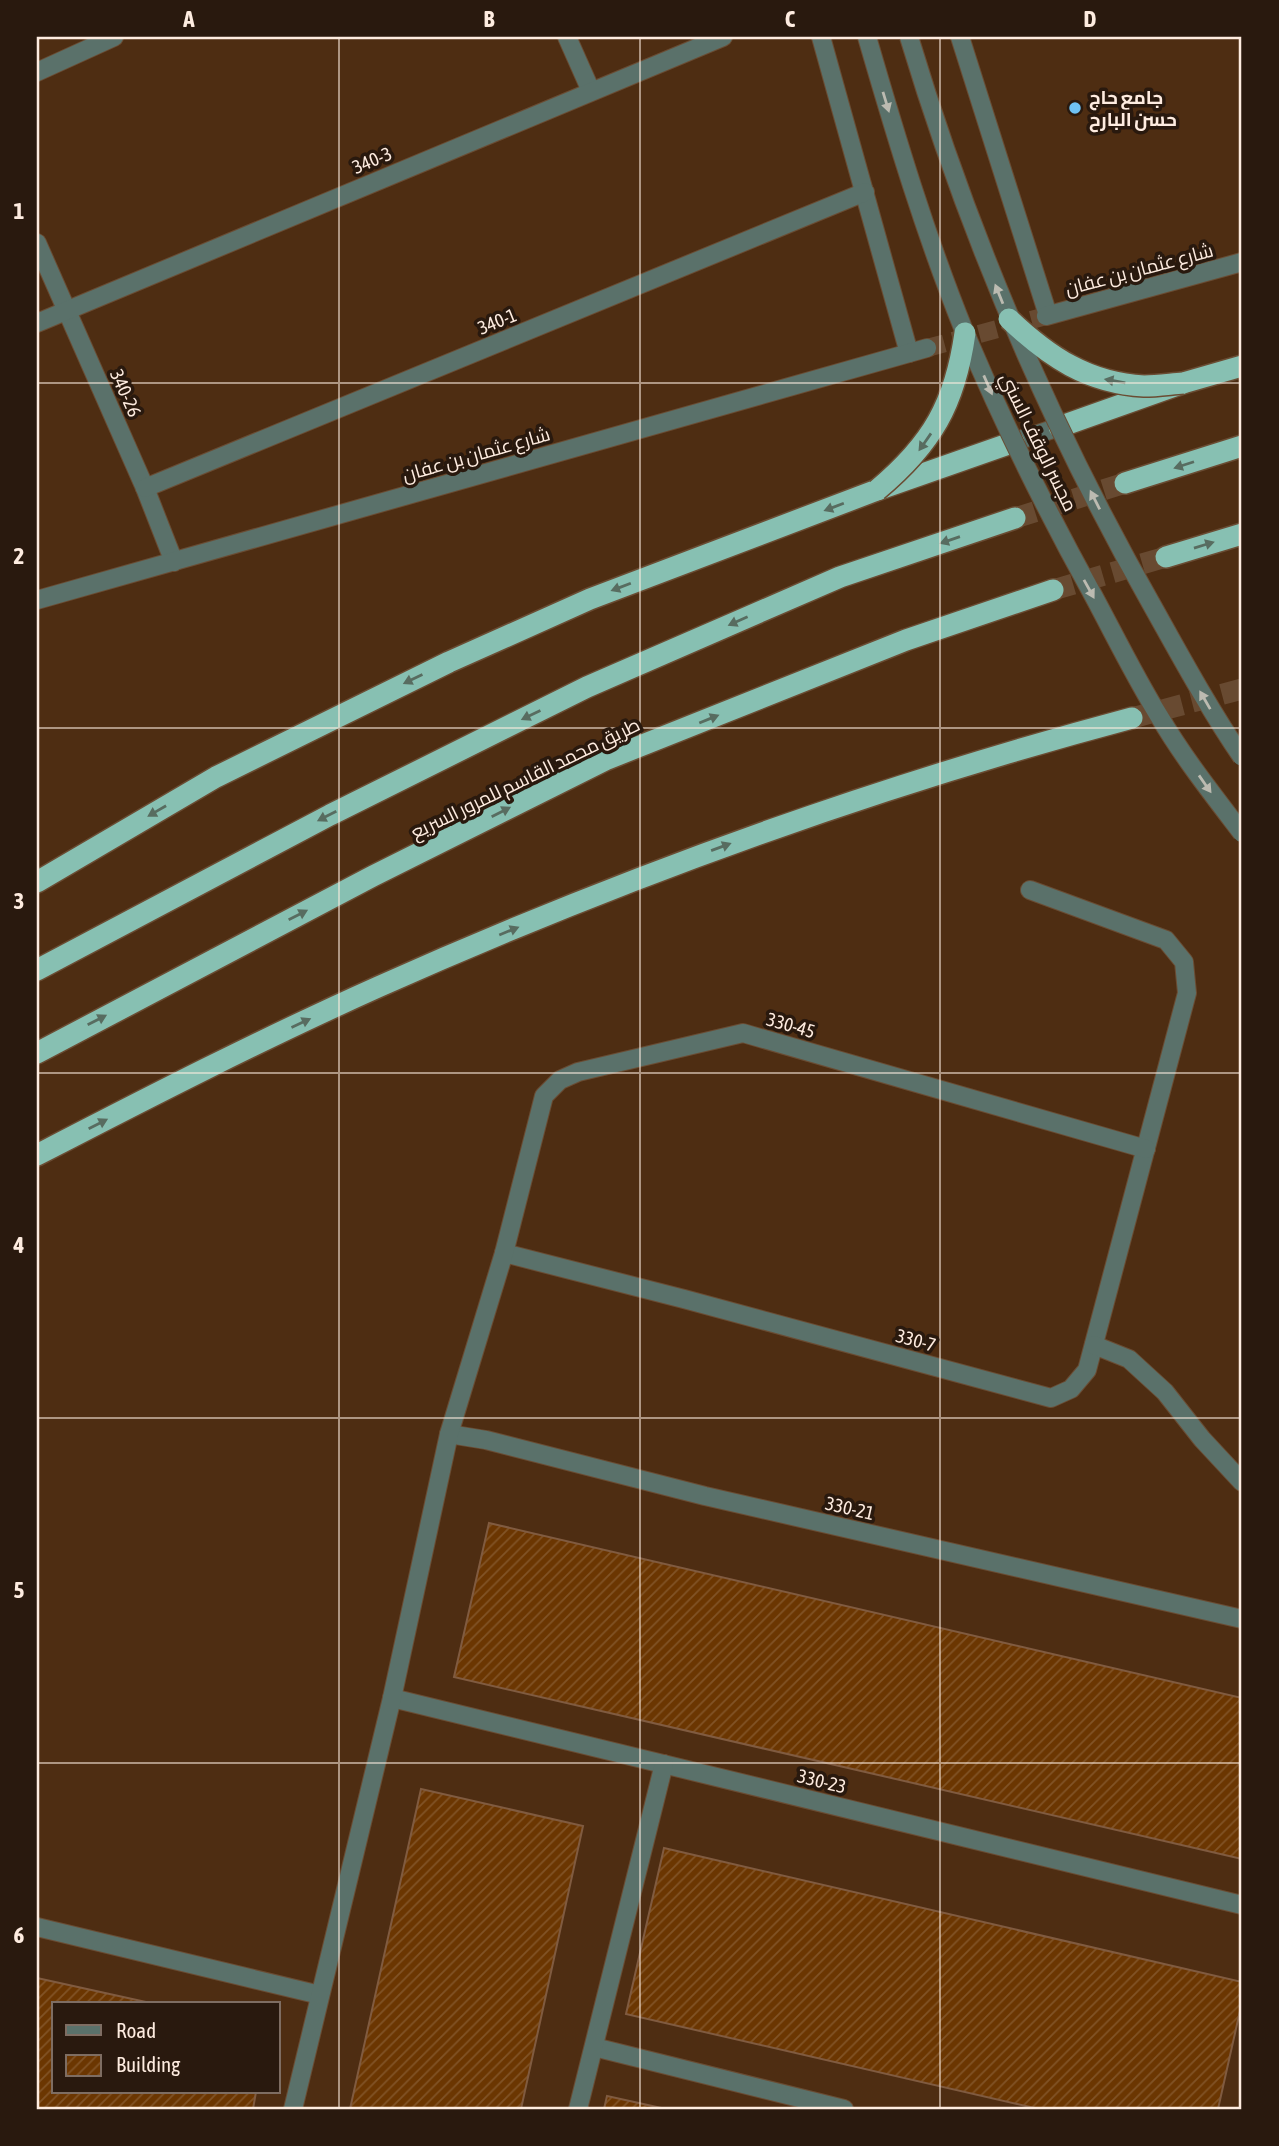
<svg xmlns="http://www.w3.org/2000/svg" width="1279" height="2146" viewBox="0 0 1279 2146" font-family="'Asap Condensed',Cairo,sans-serif">
<style>
.building{fill:url(#building-hatch);stroke:#805b40;stroke-width:2}
.lines{fill:none;stroke-linecap:round;stroke-linejoin:round}
.minor-tunnel{stroke:#684a31;stroke-width:18;stroke-dasharray:18 9;stroke-linecap:butt}
.highway-tunnel{stroke:#684a31;stroke-width:21;stroke-dasharray:21 10;stroke-linecap:butt}
.minor-casing{stroke:#6a4c33;stroke-width:20}
.highway-casing{stroke:#6a4c33;stroke-width:24}
.minor{stroke:#5a716a;stroke-width:18}
.highway{stroke:#87c0b2;stroke-width:21}
.minor-bridge-casing{stroke:#6a4c33;stroke-width:20;stroke-linecap:butt}
.highway-bridge-casing{stroke:#6a4c33;stroke-width:24;stroke-linecap:butt}
.minor-bridge{stroke:#5a716a;stroke-width:18}
.highway-bridge{stroke:#87c0b2;stroke-width:21}
.oneway{fill:#bcbbb1}
.oneway2{fill:#586c60}
.grid{fill:none;stroke:#feece0;stroke-width:2;stroke-opacity:0.55}
.poi-dot{fill:#6fc2f4;stroke:#29190e;stroke-width:2.5}
.labels{text-anchor:middle;stroke-width:7;stroke-linejoin:round;paint-order:stroke}
.poi-label{font-size:19px;font-weight:bold;fill:#feece0;stroke:#29190e;text-anchor:start}
.street-label{font-size:19px;fill:#feece0;stroke:#29190e}
.neatline{fill:none;stroke:#feece0;stroke-width:2.5}
.grid-label{font-size:23px;text-anchor:middle;font-weight:bold;fill:#feece0}
</style>
<defs>
<pattern id="building-hatch" width="6" height="6" patternUnits="userSpaceOnUse" patternTransform="scale(1.75)"><rect width="6" height="6" fill="#6b3601"/><path d="M-1 1l2-2M0 6l6-6M5 7l2-2" fill="none" stroke="#815326"/></pattern>
</defs>
<rect width="100%" height="100%" fill="#4e2d12"/>
<!-- building -->
<g class="building">
<path d="M489,1523L1242,1698V1859L454,1677Z"/>
<path d="M421,1789L583,1826L521,2109H350Z"/>
<path d="M664,1848L1242,1982V2002L1218,2109H1039L626,2014Z"/>
<path d="M37,1978L155,2004H54V2092H256L253,2109H37Z"/>
<path d="M607,2096L666,2109H604Z"/>
</g>
<g class="lines">
<!-- minor-tunnel -->
<path class="minor-tunnel" d="M927,348L1046,316"/>
<!-- highway-tunnel -->
<g class="highway-tunnel">
<path d="M1015,518L1125,483"/>
<path d="M1053,590L1166,557"/>
<path d="M1132,718L1242,689"/>
</g>
<defs>
<g id="minor">
<path d="M567,37L591,91"/>
<path d="M821,37L909,353"/>
<path d="M960,37L1048,315"/>
<path d="M37,72L114,37"/>
<path d="M37,243L145,488L174,562"/>
<path d="M1046,316L1242,262"/>
<path d="M37,323L723,37"/>
<path d="M1014,442L1059,427"/>
<path d="M145,488L865,192"/>
<path d="M37,600L927,348"/>
<path d="M504,1253L684,1299L1051,1398L1071,1389L1087,1370L1187,993L1184,962L1166,940L1030,890"/>
<path d="M1094,1345L1129,1359L1165,1392L1202,1439L1242,1482"/>
<path d="M449,1434L486,1440L705,1496L1242,1619"/>
<path d="M392,1698L1242,1905"/>
<path d="M37,1927L320,1995"/>
<path d="M594,2047L844,2109"/>
<path d="M293,2109L392,1698L449,1434L504,1253L544,1096L560,1080L578,1072L743,1033L1146,1149"/>
<path d="M578,2109L664,1764"/>
</g>
<g id="highway">
<path d="M1059,427L1183,383L1242,366"/>
<path d="M1125,483L1242,446"/>
<path d="M1166,557L1242,534"/>
<path d="M37,882L216,777L449,662L590,599L877,490L1014,442"/>
<path d="M37,970L330,815L587,687L840,577L1015,518"/>
<path d="M37,1053L373,876L605,760L906,640L1053,590"/>
<path d="M37,1155C149,1097 262,1039 378,987C622,878 873,787 1132,718"/>
</g>
</defs>
<!-- minor casing -->
<use href="#minor" class="minor-casing"/>
<!-- highway casing -->
<use href="#highway" class="highway-casing"/>
<!-- minor -->
<use href="#minor" class="minor"/>
<!-- highway -->
<use href="#highway" class="highway"/>
<defs>
<g id="minor-bridge">
<path d="M867,37C896,137 926,237 965,333C1003,423 1046,510 1093,595C1115,636 1135,677 1159,716C1183,757 1213,795 1242,833"/>
<path d="M909,37C969,236 1050,426 1153,607C1181,657 1209,709 1242,757"/>
</g>
<g id="highway-bridge">
<path d="M1009,319C1049,357 1088,383 1144,386C1157,386 1170,384 1183,383"/>
<path d="M877,490C932,444 955,404 965,333"/>
</g>
</defs>
<!-- minor-bridge casing -->
<use href="#minor-bridge" class="minor-bridge-casing"/>
<!-- highway-bridge casing -->
<use href="#highway-bridge" class="highway-bridge-casing"/>
<!-- minor-bridge -->
<use href="#minor-bridge" class="minor-bridge"/>
<!-- highway-bridge -->
<use href="#highway-bridge" class="highway-bridge"/>
</g>
<!-- one-way arrows -->
<defs><path id="oneway-solid" d="M-6-.8H1V-3.2L6.5 0L1 3.2V.8H-6Z" transform="scale(1.75)"/></defs>
<g class="oneway">
<use href="#oneway-solid" transform="translate(886 102) rotate(73)"/>
<use href="#oneway-solid" transform="translate(999 294) rotate(-112)"/>
<use href="#oneway-solid" transform="translate(988 385) rotate(66)"/>
<use href="#oneway-solid" transform="translate(1095 500) rotate(-117)"/>
<use href="#oneway-solid" transform="translate(1089 589) rotate(61)"/>
<use href="#oneway-solid" transform="translate(1205 700) rotate(-120)"/>
<use href="#oneway-solid" transform="translate(1205 784) rotate(55)"/>
</g>
<g class="oneway2">
<use href="#oneway-solid" transform="translate(1115 381) rotate(-170)"/>
<use href="#oneway-solid" transform="translate(925 442) rotate(125)"/>
<use href="#oneway-solid" transform="translate(1184 465) rotate(162)"/>
<use href="#oneway-solid" transform="translate(834 507) rotate(159)"/>
<use href="#oneway-solid" transform="translate(950 540) rotate(161)"/>
<use href="#oneway-solid" transform="translate(1204 545) rotate(-17)"/>
<use href="#oneway-solid" transform="translate(621 587) rotate(159)"/>
<use href="#oneway-solid" transform="translate(738 621) rotate(156)"/>
<use href="#oneway-solid" transform="translate(413 679) rotate(154)"/>
<use href="#oneway-solid" transform="translate(531 715) rotate(154)"/>
<use href="#oneway-solid" transform="translate(709 719) rotate(-22)"/>
<use href="#oneway-solid" transform="translate(157 811) rotate(150)"/>
<use href="#oneway-solid" transform="translate(501 812) rotate(-27)"/>
<use href="#oneway-solid" transform="translate(327 816) rotate(153)"/>
<use href="#oneway-solid" transform="translate(721 847) rotate(-20)"/>
<use href="#oneway-solid" transform="translate(298 915) rotate(-27)"/>
<use href="#oneway-solid" transform="translate(509 931) rotate(-22)"/>
<use href="#oneway-solid" transform="translate(97 1020) rotate(-27)"/>
<use href="#oneway-solid" transform="translate(301 1023) rotate(-25)"/>
<use href="#oneway-solid" transform="translate(98 1124) rotate(-27)"/>
</g>
<!-- grid -->
<path class="grid" d="M339,37V2109M640,37V2109M940,37V2109M37,383H1242M37,728H1242M37,1073H1242M37,1418H1242M37,1763H1242"/>
<!-- markers -->
<circle class="poi-dot" cx="1075" cy="108" r="7"/>
<g class="labels">
<!-- poi labels -->
<g class="poi-label">
<text x="1089" y="104">جامع حاج<tspan x="1089" dy="22">حسن البارح</tspan></text>
</g>
<!-- street labels -->
<g class="street-label">
<text transform="translate(372 160) rotate(-23)" y="7">340-3</text>
<text transform="translate(1139 269) rotate(-15)" y="7">شارع عثمان بن عفان</text>
<text transform="translate(497 321) rotate(-22)" y="7">340-1</text>
<text transform="translate(126 393) rotate(66)" y="7">340-26</text>
<text transform="translate(1039 442) rotate(64)" y="7">مجسر الوقف السني</text>
<text transform="translate(476 454) rotate(-16)" y="7">شارع عثمان بن عفان</text>
<text transform="translate(525 778) rotate(-26)" y="7">طريق محمد القاسم للمرور السريع</text>
<text transform="translate(791 1025) rotate(16)" y="7">330-45</text>
<text transform="translate(916 1340) rotate(15)" y="7">330-7</text>
<text transform="translate(850 1508) rotate(13)" y="7">330-21</text>
<text transform="translate(822 1781) rotate(14)" y="7">330-23</text>
</g>
</g>
<!-- border -->
<rect width="1279" height="2146" fill="none" stroke="#29190e" stroke-width="77"/>
<!-- legend -->
<rect x="52" y="2002" width="228" height="91" fill="#29190e" stroke="#7e6d62" stroke-width="2"/>
<rect x="66" y="2025" width="35" height="10" fill="#5a716a" stroke="#7e6d62" stroke-width="2"/>
<text x="116" y="2038" font-size="21" fill="#feece0">Road</text>
<rect x="66" y="2055" width="35" height="21" fill="url(#building-hatch)" stroke="#7e6d62" stroke-width="2"/>
<text x="116" y="2072" font-size="21" fill="#feece0">Building</text>
<rect x="38" y="38" width="1202" height="2070" class="neatline"/>
<g class="grid-label">
<text x="189" y="27">A</text>
<text x="489" y="27">B</text>
<text x="790" y="27">C</text>
<text x="1090" y="27">D</text>
<text x="19" y="219">1</text>
<text x="19" y="564">2</text>
<text x="19" y="909">3</text>
<text x="19" y="1253">4</text>
<text x="19" y="1598">5</text>
<text x="19" y="1943">6</text>
</g>
</svg>
